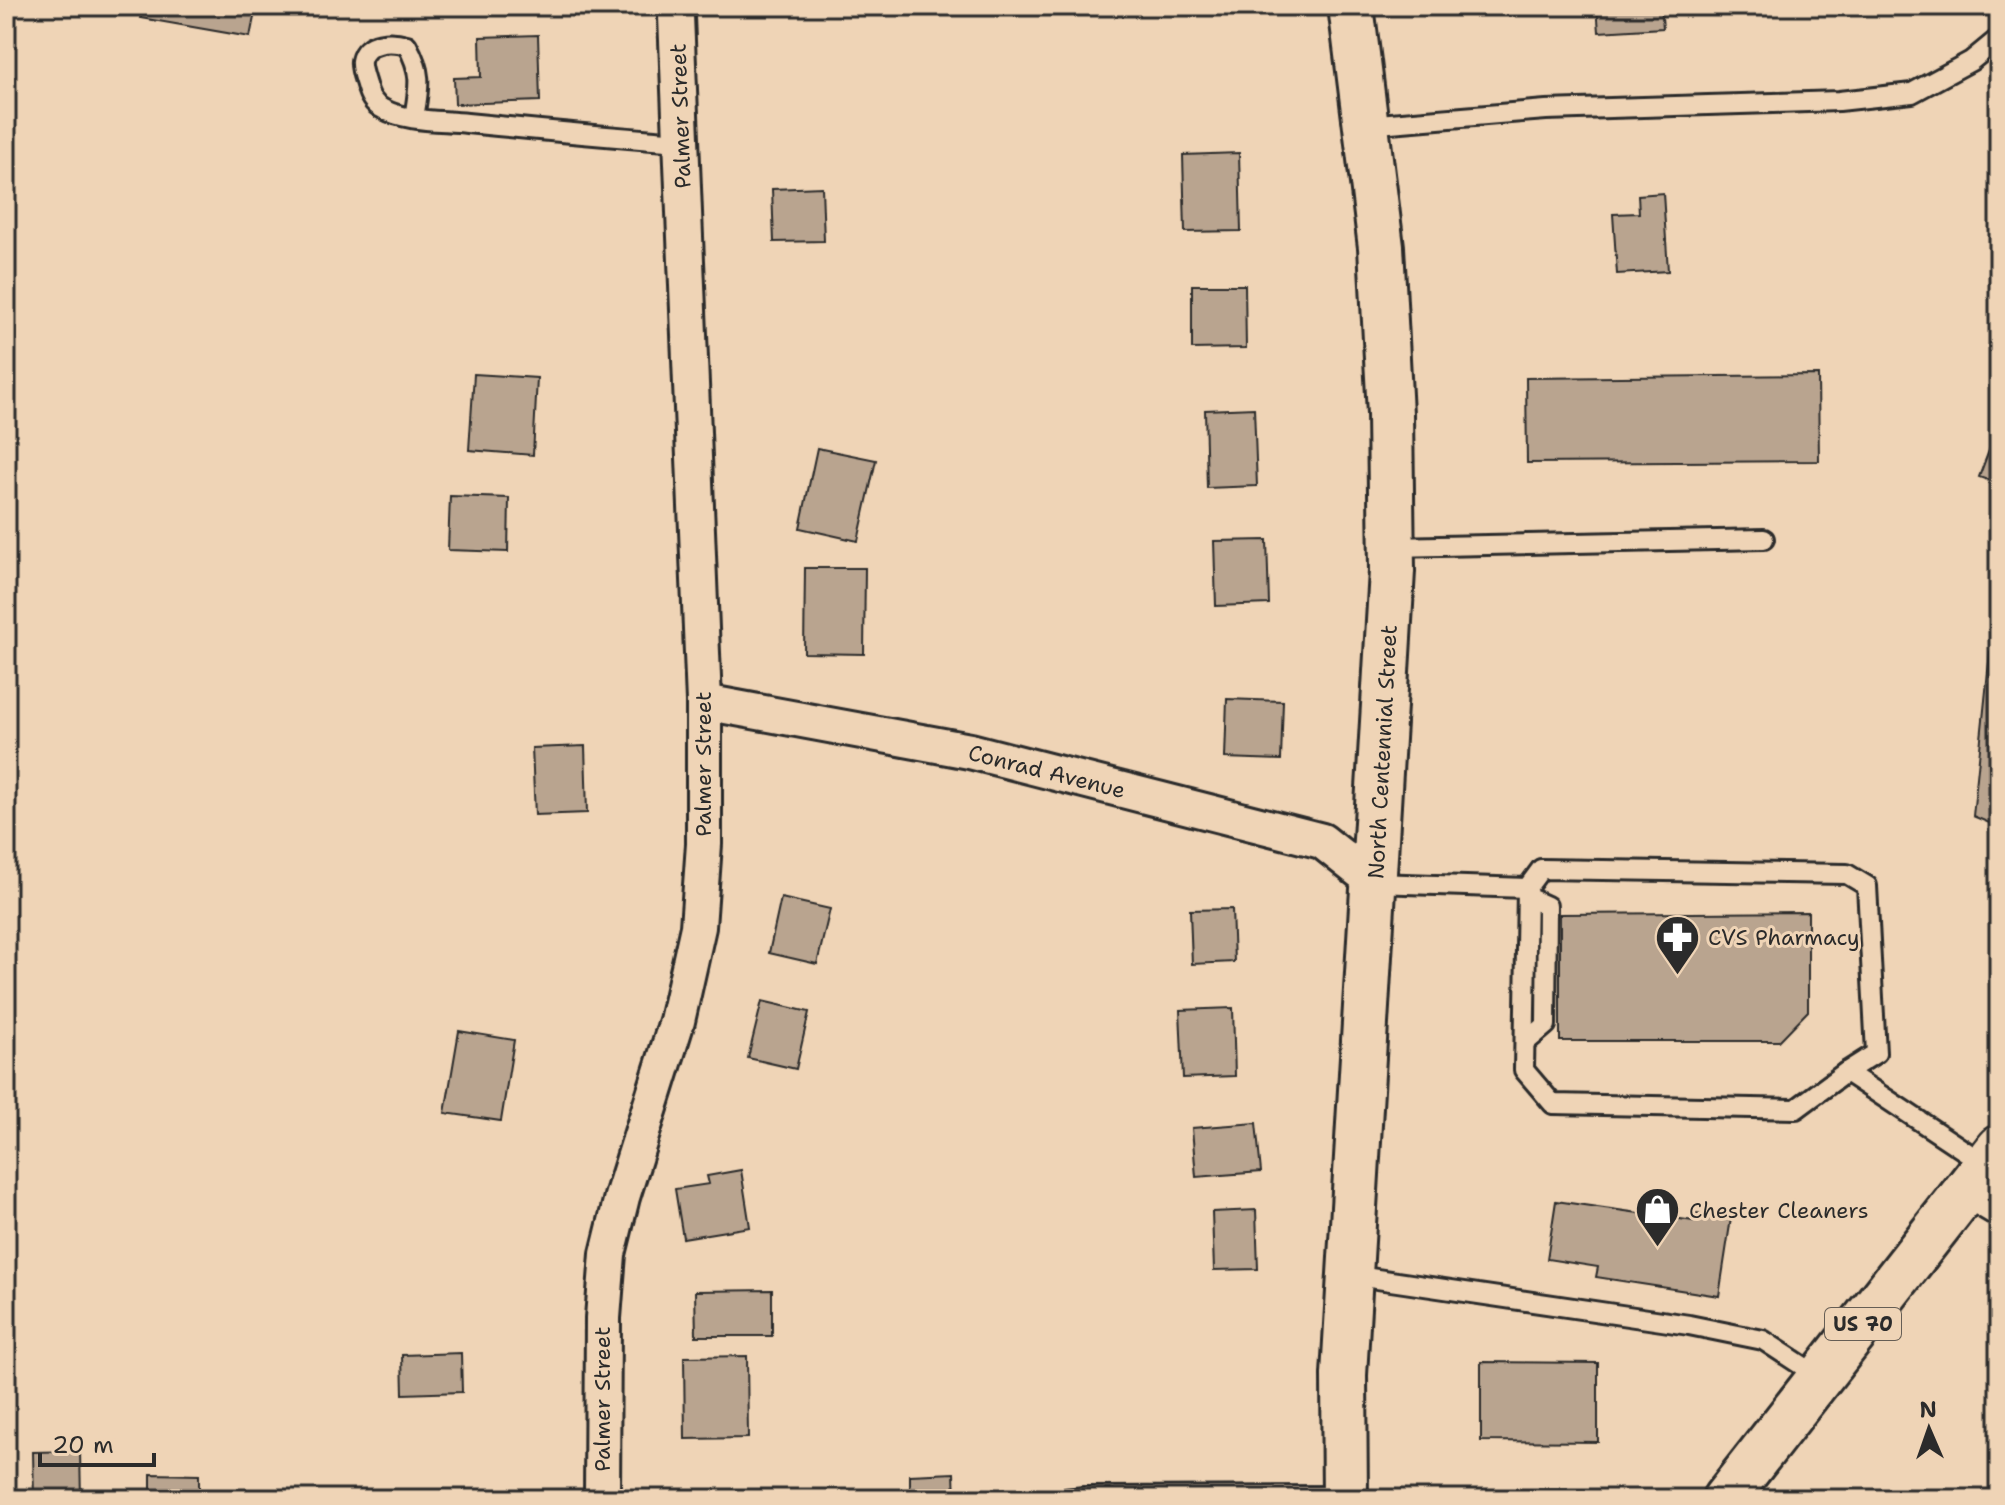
<svg xmlns="http://www.w3.org/2000/svg" width="2005" height="1505" viewBox="0 0 2005 1505" font-family="'Shantell Sans',sans-serif">
<style>
.building{fill:#b9a48f;stroke:#2b2b2b;stroke-width:2}
.lines{fill:none;stroke-linecap:round;stroke-linejoin:round}
.lane-casing{stroke:#2b2b2b;stroke-width:24}
.street-casing{stroke:#2b2b2b;stroke-width:40}
.secondary-casing{stroke:#2b2b2b;stroke-width:50}
.primary-casing{stroke:#2b2b2b;stroke-width:50}
.lane{stroke:#efd4b6;stroke-width:18}
.street{stroke:#efd4b6;stroke-width:34}
.secondary{stroke:#efd4b6;stroke-width:44}
.primary{stroke:#efd4b6;stroke-width:44}
.labels{text-anchor:middle;stroke-width:6;stroke-linejoin:round;paint-order:stroke}
.shield{fill:#efd4b6;stroke:#665e55;stroke-width:2}
.shield-label{font-size:20px;font-weight:bold;fill:#2b2b2b}
.street-label{font-size:22px;fill:#2b2b2b;stroke:#efd4b6}
.poi-label{font-size:22px;fill:#2b2b2b;stroke:#efd4b6;text-anchor:start}
</style>
<rect width="100%" height="100%" fill="#efd4b6"/>
<filter id="ink" filterUnits="userSpaceOnUse"><feTurbulence type="fractalNoise" baseFrequency=".0125" numOctaves="2"/><feDisplacementMap in="SourceGraphic" scale="16" xChannelSelector="R" yChannelSelector="G"/><feConvolveMatrix kernelMatrix="1 2 1 2 8 2 1 2 1" color-interpolation-filters="sRGB"/></filter>
<g filter="url(#ink)">
<!-- building -->
<g class="building">
<path d="M143,6H248L256,7L250,37L141,18Z"/>
<path d="M1597,6H1661L1663,28L1599,32Z"/>
<path d="M538,35L540,101L455,104L454,78L481,77L480,37Z"/>
<path d="M1239,153L1241,231L1185,232L1183,155Z"/>
<path d="M822,187L824,241L774,242L772,189Z"/>
<path d="M1663,193L1668,271L1617,274L1613,214L1639,213L1638,195Z"/>
<path d="M1192,285H1245L1246,348L1192,349Z"/>
<path d="M474,374L537,378L533,455L469,450Z"/>
<path d="M1818,375L1819,461L1527,463L1526,378Z"/>
<path d="M1254,408L1257,486L1207,488L1205,410Z"/>
<path d="M1999,424V484L1979,477Z"/>
<path d="M817,448L876,460L858,541L800,528Z"/>
<path d="M450,496L509,498L508,552L448,550Z"/>
<path d="M1267,540L1269,604L1216,606L1214,541Z"/>
<path d="M805,568H865L864,654L804,653Z"/>
<path d="M1990,652L1999,656V827L1973,816Z"/>
<path d="M1227,699L1283,701L1281,760L1225,758Z"/>
<path d="M585,746L587,813L535,815L532,748Z"/>
<path d="M781,898L830,909L817,964L769,953Z"/>
<path d="M1232,909L1234,962L1192,964L1190,910Z"/>
<path d="M1808,912V1011L1779,1041H1560V914Z"/>
<path d="M762,1001L809,1012L796,1069L748,1058Z"/>
<path d="M1233,1008L1235,1076L1183,1078L1180,1010Z"/>
<path d="M459,1031L514,1040L501,1121L445,1113Z"/>
<path d="M1256,1123L1261,1172L1196,1177L1192,1128Z"/>
<path d="M741,1170L750,1227L683,1238L675,1189L709,1184L707,1176Z"/>
<path d="M1556,1201L1694,1221L1695,1213L1731,1218L1719,1296L1596,1277L1598,1267L1547,1259Z"/>
<path d="M1256,1210L1258,1269L1214,1270L1212,1212Z"/>
<path d="M772,1290V1336H696L695,1291Z"/>
<path d="M461,1353L462,1392L403,1394L402,1355Z"/>
<path d="M747,1356L748,1438L685,1439L684,1357Z"/>
<path d="M1481,1362L1598,1363V1442L1481,1441Z"/>
<path d="M80,1451L81,1499H34L33,1452Z"/>
<path d="M954,1473L955,1499H910V1475Z"/>
<path d="M151,1474L199,1475V1499H151Z"/>
</g>
<g class="lines">
<defs>
<g id="lane">
<path d="M414,118C419,87 423,74 407,45C392,41 365,40 361,61C360,68 364,78 366,85C369,96 373,104 383,109C407,122 440,120 467,123C538,130 609,137 681,142"/>
<path d="M1366,125L1546,110L1839,101L1912,93L1971,61L1999,38"/>
<path d="M1392,547L1764,539"/>
<path d="M1375,883L1527,888L1524,1070L1553,1104L1796,1109L1846,1072L1986,1165"/>
<path d="M1527,888L1541,869L1847,874L1867,886L1876,1053L1846,1072"/>
<path d="M1525,1043L1546,1025L1547,906L1527,897"/>
<path d="M1962,1196L1999,1218"/>
<path d="M1350,1275L1689,1325L1763,1340L1821,1378"/>
<path d="M1065,1499L1084,1497L1345,1496"/>
</g>
<g id="street">
<path d="M704,702L970,751L1322,841L1375,883"/>
<path d="M602,1499L603,1318L608,1254L622,1197L677,1021L698,927L704,844V702L676,16"/>
</g>
<path id="secondary" d="M1345,1499L1344,1375L1392,571L1390,414L1381,247L1351,6"/>
<path id="primary" d="M1725,1499L1999,1148"/>
</defs>
<!-- lane casing -->
<use href="#lane" class="lane-casing"/>
<!-- street casing -->
<use href="#street" class="street-casing"/>
<!-- secondary casing -->
<use href="#secondary" class="secondary-casing"/>
<!-- primary casing -->
<use href="#primary" class="primary-casing"/>
<!-- lane -->
<use href="#lane" class="lane"/>
<!-- street -->
<use href="#street" class="street"/>
<!-- secondary -->
<use href="#secondary" class="secondary"/>
<!-- primary -->
<use href="#primary" class="primary"/>
</g>
</g>
<!-- icons -->
<defs>
<symbol id="pharmacy-pin" viewBox="-11 -11 22 30"><path d="M0 17L-7.5 6A9.5 9.5 0 1 1 7.5 6Z" fill="#2b2b2b" stroke="#efd4b6"/><path d="M-2-6h4v4h4v4h-4v4h-4v-4h-4v-4h4Z" fill="#fff"/></symbol>
<symbol id="shop-pin" viewBox="-11 -11 22 30"><path d="M0 17L-7.5 6A9.5 9.5 0 1 1 7.5 6Z" fill="#2b2b2b" stroke="#efd4b6"/><path d="M-5-2.5h2.3a2.7 3.5 0 0 1 5.4 0H5L5.5 6h-11ZM-1.5-2.5h3a1.5 2.3 0 0 0-3 0Z" fill="#fff"/></symbol>
</defs>
<g fill-rule="evenodd">
<use href="#pharmacy-pin" x="1652" y="912" width="51" height="69"/>
<use href="#shop-pin" x="1632" y="1184" width="51" height="69"/>
</g>
<g class="labels">
<!-- shield labels -->
<rect class="shield" x="1825" y="1308" width="76" height="32" rx="6"/>
<g class="shield-label">
<text x="1863" y="1331">US 70</text>
</g>
<!-- street labels -->
<g class="street-label">
<text transform="translate(680 116) rotate(-92)" y="8">Palmer Street</text>
<text transform="translate(1382 752) rotate(-87)" y="8">North Centennial Street</text>
<text transform="translate(703 764) rotate(-90)" y="8">Palmer Street</text>
<text transform="translate(1047 771) rotate(14)" y="8">Conrad Avenue</text>
<text transform="translate(602 1399) rotate(-90)" y="8">Palmer Street</text>
</g>
<!-- poi labels -->
<g class="poi-label">
<text x="1708" y="945">CVS Pharmacy</text>
<text x="1689" y="1218">Chester Cleaners</text>
</g>
</g>
<!-- margin -->
<rect width="2005" height="1505" fill="none" stroke="#efd4b6" stroke-width="32"/>
<rect x="16" y="16" width="1973" height="1473" fill="none" stroke="#2b2b2b" stroke-width="3" filter="url(#ink)"/>
<!-- north arrow -->
<g transform="translate(1929 1429) rotate(358)" stroke="#efd4b6" stroke-width="6" paint-order="stroke">
<path d="M0-6L14 30L0 20L-14 30Z" fill="#2b2b2b"/>
<text y="-12" font-size="22" font-weight="bold" text-anchor="middle" fill="#2b2b2b">N</text>
</g>
<!-- scale -->
<path d="M40 1453v12h114v-12" fill="none" stroke="#2b2b2b" stroke-width="4"/>
<text x="52" y="1453" font-size="24" fill="#2b2b2b" stroke="#efd4b6" stroke-width="6" paint-order="stroke">20 m</text>
</svg>
